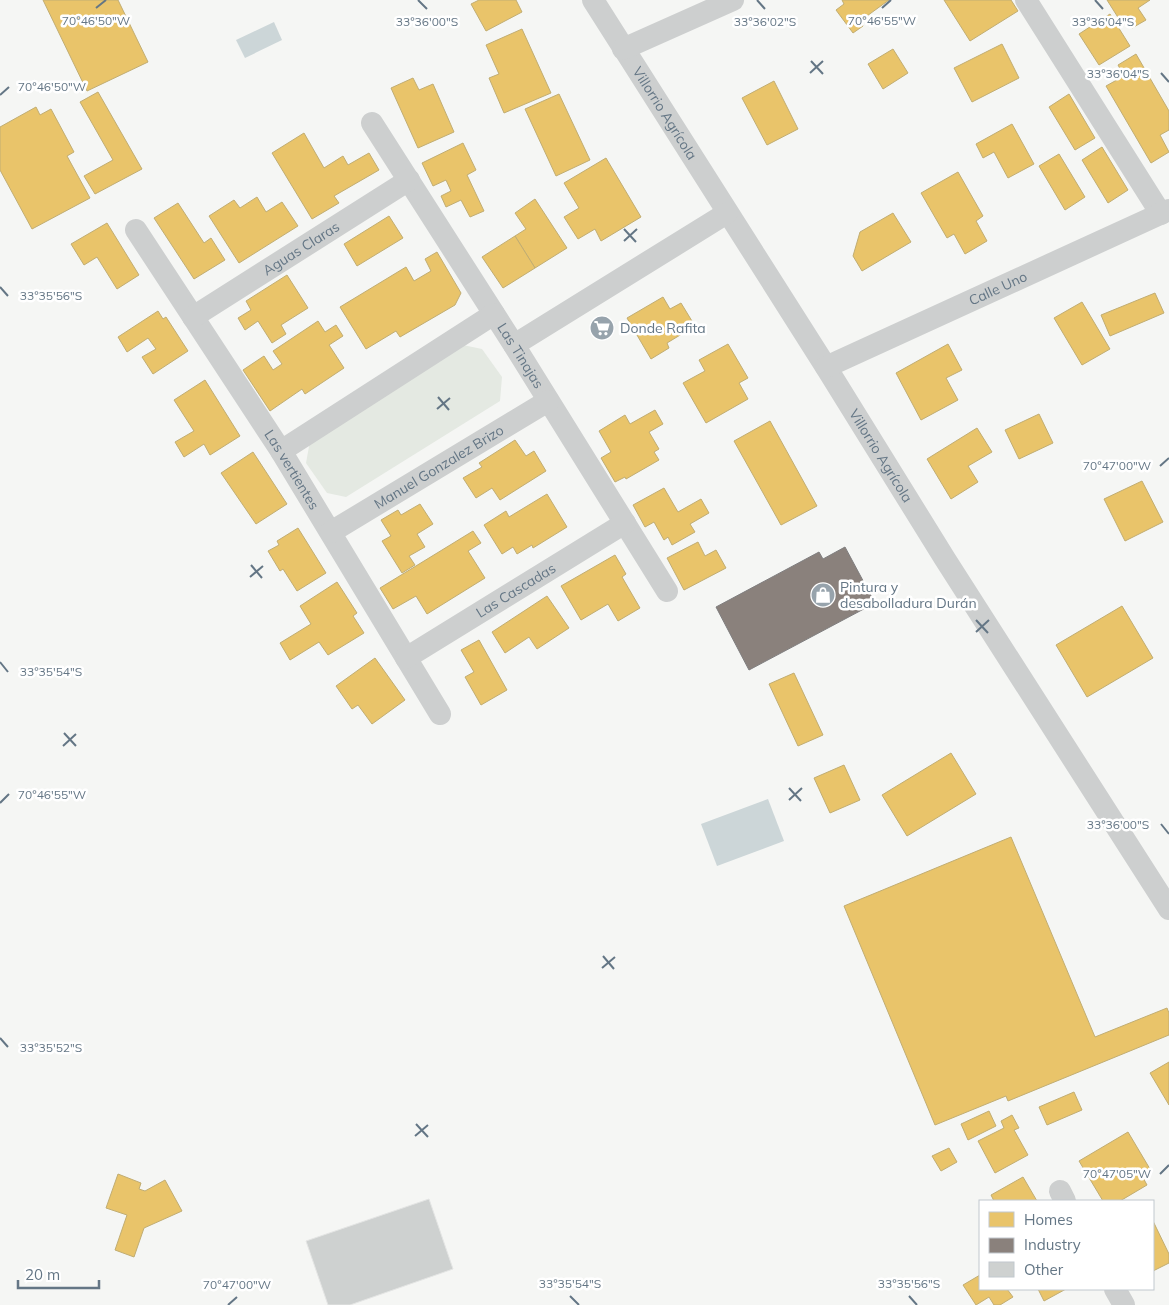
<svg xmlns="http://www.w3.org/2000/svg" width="1169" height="1305" viewBox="0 0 1169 1305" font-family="Mulish,sans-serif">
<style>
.green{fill:#e4e9e2}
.water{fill:#ccd6d8}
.homes{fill:#e9c46a;stroke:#c1ad72}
.industry{fill:#8a817c;stroke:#7f7e7f}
.building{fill:#ced1d0;stroke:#e4e5e4}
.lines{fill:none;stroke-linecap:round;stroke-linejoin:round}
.minor{stroke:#cdcfcf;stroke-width:22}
.ticks{fill:none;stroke:#647685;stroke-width:2}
.labels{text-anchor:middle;stroke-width:5;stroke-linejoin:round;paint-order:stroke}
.street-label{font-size:14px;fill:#647685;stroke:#fff}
.poi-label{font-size:14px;fill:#647685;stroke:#fff;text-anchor:start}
.ticks-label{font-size:12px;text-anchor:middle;fill:#647685;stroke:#fff;stroke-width:5;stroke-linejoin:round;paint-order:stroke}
</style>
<rect width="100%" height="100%" fill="#f5f6f4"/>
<!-- green -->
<path class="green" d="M463,345L482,349L502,377L500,401L346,497L327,493L306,463L310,441Z"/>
<!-- water -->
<g class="water">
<path d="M274,22L282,40L245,58L236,40Z"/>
<path d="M768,799L784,841L717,866L701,824Z"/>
</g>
<!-- homes -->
<g class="homes">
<path d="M43,0H118L148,62L87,91Z"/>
<path d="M479,0H516L522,12L486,31L471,4Z"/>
<path d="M842,0H889L860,21L863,26L853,33L836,10L844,4Z"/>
<path d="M944,0H1011L1018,11L970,41Z"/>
<path d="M1107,0H1150L1138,8L1146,20L1132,28L1124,16L1119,19Z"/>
<path d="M1110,14L1130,46L1099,65L1079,34Z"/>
<path d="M522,29L551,93L504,113L489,78L499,74L486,45Z"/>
<path d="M1002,44L1019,78L972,102L954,68Z"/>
<path d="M893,49L908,73L883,89L868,64Z"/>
<path d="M1136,54L1169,111V130L1160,135L1169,152L1151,163L1106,86L1124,76L1118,65Z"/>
<path d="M413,78L419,90L433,84L454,132L418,148L391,88Z"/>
<path d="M774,81L798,129L767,145L742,98Z"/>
<path d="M98,92L142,169L95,194L84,176L113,160L80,102Z"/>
<path d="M559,94L590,160L556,176L525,109Z"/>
<path d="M1069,94L1095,138L1075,150L1049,107Z"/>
<path d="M36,107L40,115L51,109L74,152L67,156L90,198L32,229L0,170V127Z"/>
<path d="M1012,124L1034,164L1008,178L994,152L983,158L976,144Z"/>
<path d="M304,133L324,168L343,156L348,165L369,153L379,170L334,196L339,203L312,219L272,153Z"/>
<path d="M463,143L476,170L467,175L484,211L470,217L461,200L446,207L441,196L451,191L446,180L433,186L422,163Z"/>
<path d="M1102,147L1128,190L1108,203L1082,160Z"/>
<path d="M1059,154L1085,197L1065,210L1039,166Z"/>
<path d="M606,158L641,217L601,241L595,229L578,239L564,217L579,208L564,183Z"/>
<path d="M958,172L983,216L976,221L987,241L965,254L954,234L947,238L921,193Z"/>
<path d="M257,197L266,212L282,202L298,226L239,263L209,216L234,200L240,208Z"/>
<path d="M535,199L567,248L535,268L515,236L526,229L515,213Z"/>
<path d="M178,203L204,243L211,238L225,260L194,279L154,218Z"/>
<path d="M893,213L911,242L862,271L853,256L860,232Z"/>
<path d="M389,216L403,238L357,266L344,244Z"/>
<path d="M107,223L139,275L117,289L97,257L84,265L71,244Z"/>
<path d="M515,236L535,268L503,288L482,257Z"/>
<path d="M437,252L461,293L455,305L400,337L396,331L366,349L340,307L406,267L414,281L431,271L425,259Z"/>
<path d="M287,275L308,308L281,325L286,334L272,343L258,321L245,330L238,318L251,310L246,301Z"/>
<path d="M1155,293L1164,313L1110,336L1101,315Z"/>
<path d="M663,297L670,309L681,303L695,326L667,343L669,348L651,359L627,318Z"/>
<path d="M1082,302L1110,349L1082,365L1054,318Z"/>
<path d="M158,311L163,319L166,317L188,351L153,374L142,357L156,349L148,338L127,352L118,337Z"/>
<path d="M318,321L325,332L336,325L343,336L329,345L344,368L305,394L302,389L270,411L243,370L264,356L273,370L282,364L273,351Z"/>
<path d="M728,344L748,378L739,383L748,399L706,423L683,383L705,371L699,360Z"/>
<path d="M948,344L962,370L946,378L958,400L921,420L896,373Z"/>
<path d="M205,380L240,436L210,455L204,444L184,457L175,442L194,431L174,400Z"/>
<path d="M655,410L663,424L649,432L659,449L654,452L659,460L626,479L625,477L615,482L601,458L611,452L599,431L625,415L630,424Z"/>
<path d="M1039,414L1053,443L1019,459L1005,430Z"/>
<path d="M770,421L817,506L781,525L734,441Z"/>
<path d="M977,428L992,452L968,466L978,482L951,499L927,459Z"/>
<path d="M515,440L526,456L534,451L546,471L500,500L492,488L476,498L463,478L482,467L479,463Z"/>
<path d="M253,452L287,504L256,524L221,473Z"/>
<path d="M1142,481L1163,522L1125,541L1104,499Z"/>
<path d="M664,488L678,512L701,499L709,513L690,524L695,532L672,545L668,537L664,540L654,522L645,527L633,505Z"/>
<path d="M547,494L567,527L533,548L532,545L517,554L513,547L502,554L484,525L506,511L509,517Z"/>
<path d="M420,504L433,524L417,534L425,547L409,556L415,565L402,573L382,541L391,536L381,520L398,510L401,515Z"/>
<path d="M298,528L326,573L297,591L283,569L280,571L268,551L279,545L277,541Z"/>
<path d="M473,531L481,543L468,551L485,578L427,614L416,596L393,609L380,588Z"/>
<path d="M698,542L705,556L716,550L726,568L684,590L667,558Z"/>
<path d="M615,555L626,574L622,577L640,608L618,621L608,604L581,620L561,586Z"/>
<path d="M337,582L357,613L353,616L364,633L328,655L319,642L290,660L280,643L311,624L300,606Z"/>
<path d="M547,596L569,628L537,649L529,637L505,653L492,632Z"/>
<path d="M1122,606L1153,658L1087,697L1056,645Z"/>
<path d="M479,640L507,690L481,705L465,677L474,672L461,650Z"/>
<path d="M375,658L405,700L372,724L358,705L352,709L336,686Z"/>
<path d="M794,673L823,735L798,746L769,684Z"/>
<path d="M951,753L976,794L907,836L882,795Z"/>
<path d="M844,765L860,800L830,813L814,778Z"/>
<path d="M1011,837L1095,1037L1167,1008L1169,1013V1035L1008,1101L1006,1096L935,1125L844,906Z"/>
<path d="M1169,1062V1105L1150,1073Z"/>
<path d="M1074,1092L1082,1110L1047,1125L1039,1107Z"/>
<path d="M989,1111L996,1126L968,1140L961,1124Z"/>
<path d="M1012,1115L1019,1128L1014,1130L1028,1155L995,1173L978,1141L1004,1128L1001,1121Z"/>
<path d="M1128,1132L1150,1169L1141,1174L1147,1185L1120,1201H1103L1079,1161Z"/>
<path d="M949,1148L957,1162L941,1171L932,1156Z"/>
<path d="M118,1174L141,1183L139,1189L145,1191L165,1180L182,1211L144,1228L134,1257L115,1250L127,1215L106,1208Z"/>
<path d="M1023,1177L1037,1201H994L991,1195Z"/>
<path d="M1153,1221L1169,1254V1263L1153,1271Z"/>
<path d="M980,1275V1289H1007L1013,1297L1000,1305H994L989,1297L976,1305L963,1285Z"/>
<path d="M1038,1289H1066L1044,1301Z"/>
</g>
<!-- industry -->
<path class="industry" d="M845,547L875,603L749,670L716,607L819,552L823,559Z"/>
<!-- building -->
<path class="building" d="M429,1199L453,1269L350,1305H328L306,1241Z"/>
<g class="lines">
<!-- minor -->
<g class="minor">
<path id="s1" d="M593,0L826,367L945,559L1169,909"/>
<path d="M1026,0L1161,214"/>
<path d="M623,49L733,0"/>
<path id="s2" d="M372,123L514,345L667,591"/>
<path id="s3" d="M136,230L281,451L440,714"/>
<path id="s4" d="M193,317L409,180"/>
<path d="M514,345L727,213"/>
<path id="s5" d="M826,367L1169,210"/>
<path d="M281,451L494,314"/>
<path id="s6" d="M331,532L548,401"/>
<path id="s7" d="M406,658L625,523"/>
<path d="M1060,1191L1065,1201"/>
<path d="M1115,1289L1124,1305"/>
</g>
</g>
<!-- ticks -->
<path class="ticks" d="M418,0L427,9M757,0L765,9M1095,0L1103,9M96,8L106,0M882,8L891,0M811,61L823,74M810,73L823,61M1161,73L1169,82M0,95L9,87M624,229L636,242M624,241L637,229M0,287L8,296M438,397L449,410M437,409L450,398M1160,466L1169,458M251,565L262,578M250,577L263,566M976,620L988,633M976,632L989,620M0,662L8,672M64,733L76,746M63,746L76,734M789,788L801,801M789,800L802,788M0,803L9,794M1161,824L1169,834M603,956L614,969M602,968L615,957M0,1038L8,1047M416,1124L428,1137M415,1136L428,1125M1160,1174L1169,1165M570,1296L579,1305M909,1296L917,1305M228,1305L237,1297"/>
<!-- icons -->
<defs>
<symbol id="supermarket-disc" viewBox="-11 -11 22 22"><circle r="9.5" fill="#97a3ac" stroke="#fff"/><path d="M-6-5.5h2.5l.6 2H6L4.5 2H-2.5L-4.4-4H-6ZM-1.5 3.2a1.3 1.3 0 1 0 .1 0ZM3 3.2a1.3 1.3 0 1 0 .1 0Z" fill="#fff"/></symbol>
<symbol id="shop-disc" viewBox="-11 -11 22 22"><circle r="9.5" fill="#97a3ac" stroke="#fff"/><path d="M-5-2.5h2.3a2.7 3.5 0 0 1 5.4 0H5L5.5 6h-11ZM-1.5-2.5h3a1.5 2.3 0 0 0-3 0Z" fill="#fff"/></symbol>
</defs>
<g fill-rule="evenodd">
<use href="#supermarket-disc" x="588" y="314" width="28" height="28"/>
<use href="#shop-disc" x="809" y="581" width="28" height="28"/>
</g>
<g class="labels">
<!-- street labels -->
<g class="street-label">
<text dy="5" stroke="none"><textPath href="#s1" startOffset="134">Villorrio Agrícola</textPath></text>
<text dy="5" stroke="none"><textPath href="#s4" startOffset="128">Aguas Claras</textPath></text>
<text dy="5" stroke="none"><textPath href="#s5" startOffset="189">Calle Uno</textPath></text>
<text dy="5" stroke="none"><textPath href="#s2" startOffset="276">Las Tinajas</textPath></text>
<text dy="5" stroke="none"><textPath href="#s1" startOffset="539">Villorrio Agrícola</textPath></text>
<text dy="5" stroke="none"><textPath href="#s6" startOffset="126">Manuel Gonzalez Brizo</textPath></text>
<text dy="5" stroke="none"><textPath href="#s3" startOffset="286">Las vertientes</textPath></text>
<text dy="5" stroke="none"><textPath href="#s7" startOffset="129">Las Cascadas</textPath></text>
</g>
<!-- poi labels -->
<g class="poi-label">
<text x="620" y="333">Donde Rafita</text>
<text x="840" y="592">Pintura y<tspan x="840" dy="16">desabolladura Durán</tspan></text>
</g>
</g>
<g class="ticks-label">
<text x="96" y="25">70°46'50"W</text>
<text x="882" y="25">70°46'55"W</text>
<text x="427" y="26">33°36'00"S</text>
<text x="765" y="26">33°36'02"S</text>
<text x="1103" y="26">33°36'04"S</text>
<text x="1118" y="78">33°36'04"S</text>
<text x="52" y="91">70°46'50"W</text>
<text x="51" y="300">33°35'56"S</text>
<text x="1117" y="470">70°47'00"W</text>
<text x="51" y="676">33°35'54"S</text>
<text x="52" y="799">70°46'55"W</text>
<text x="1118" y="829">33°36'00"S</text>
<text x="51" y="1052">33°35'52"S</text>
<text x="1117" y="1178">70°47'05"W</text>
<text x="570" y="1288">33°35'54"S</text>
<text x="909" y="1288">33°35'56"S</text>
<text x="237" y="1289">70°47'00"W</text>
</g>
<!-- legend -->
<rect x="979" y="1200" width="175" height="90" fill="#ffffff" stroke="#c1c8ce"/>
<rect x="989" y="1212" width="25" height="15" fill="#e9c46a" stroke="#c1c8ce"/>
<text x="1024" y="1225" font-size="15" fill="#647685">Homes</text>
<rect x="989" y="1238" width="25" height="15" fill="#8a817c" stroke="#c1c8ce"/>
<text x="1024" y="1250" font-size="15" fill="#647685">Industry</text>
<rect x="989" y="1262" width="25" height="15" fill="#ced1d0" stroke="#c1c8ce"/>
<text x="1024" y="1275" font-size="15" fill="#647685">Other</text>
<!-- scale -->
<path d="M18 1280v8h81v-8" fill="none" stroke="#647685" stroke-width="2.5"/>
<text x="25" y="1280" font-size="15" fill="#647685" stroke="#ffffff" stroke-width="4" paint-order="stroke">20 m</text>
</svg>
